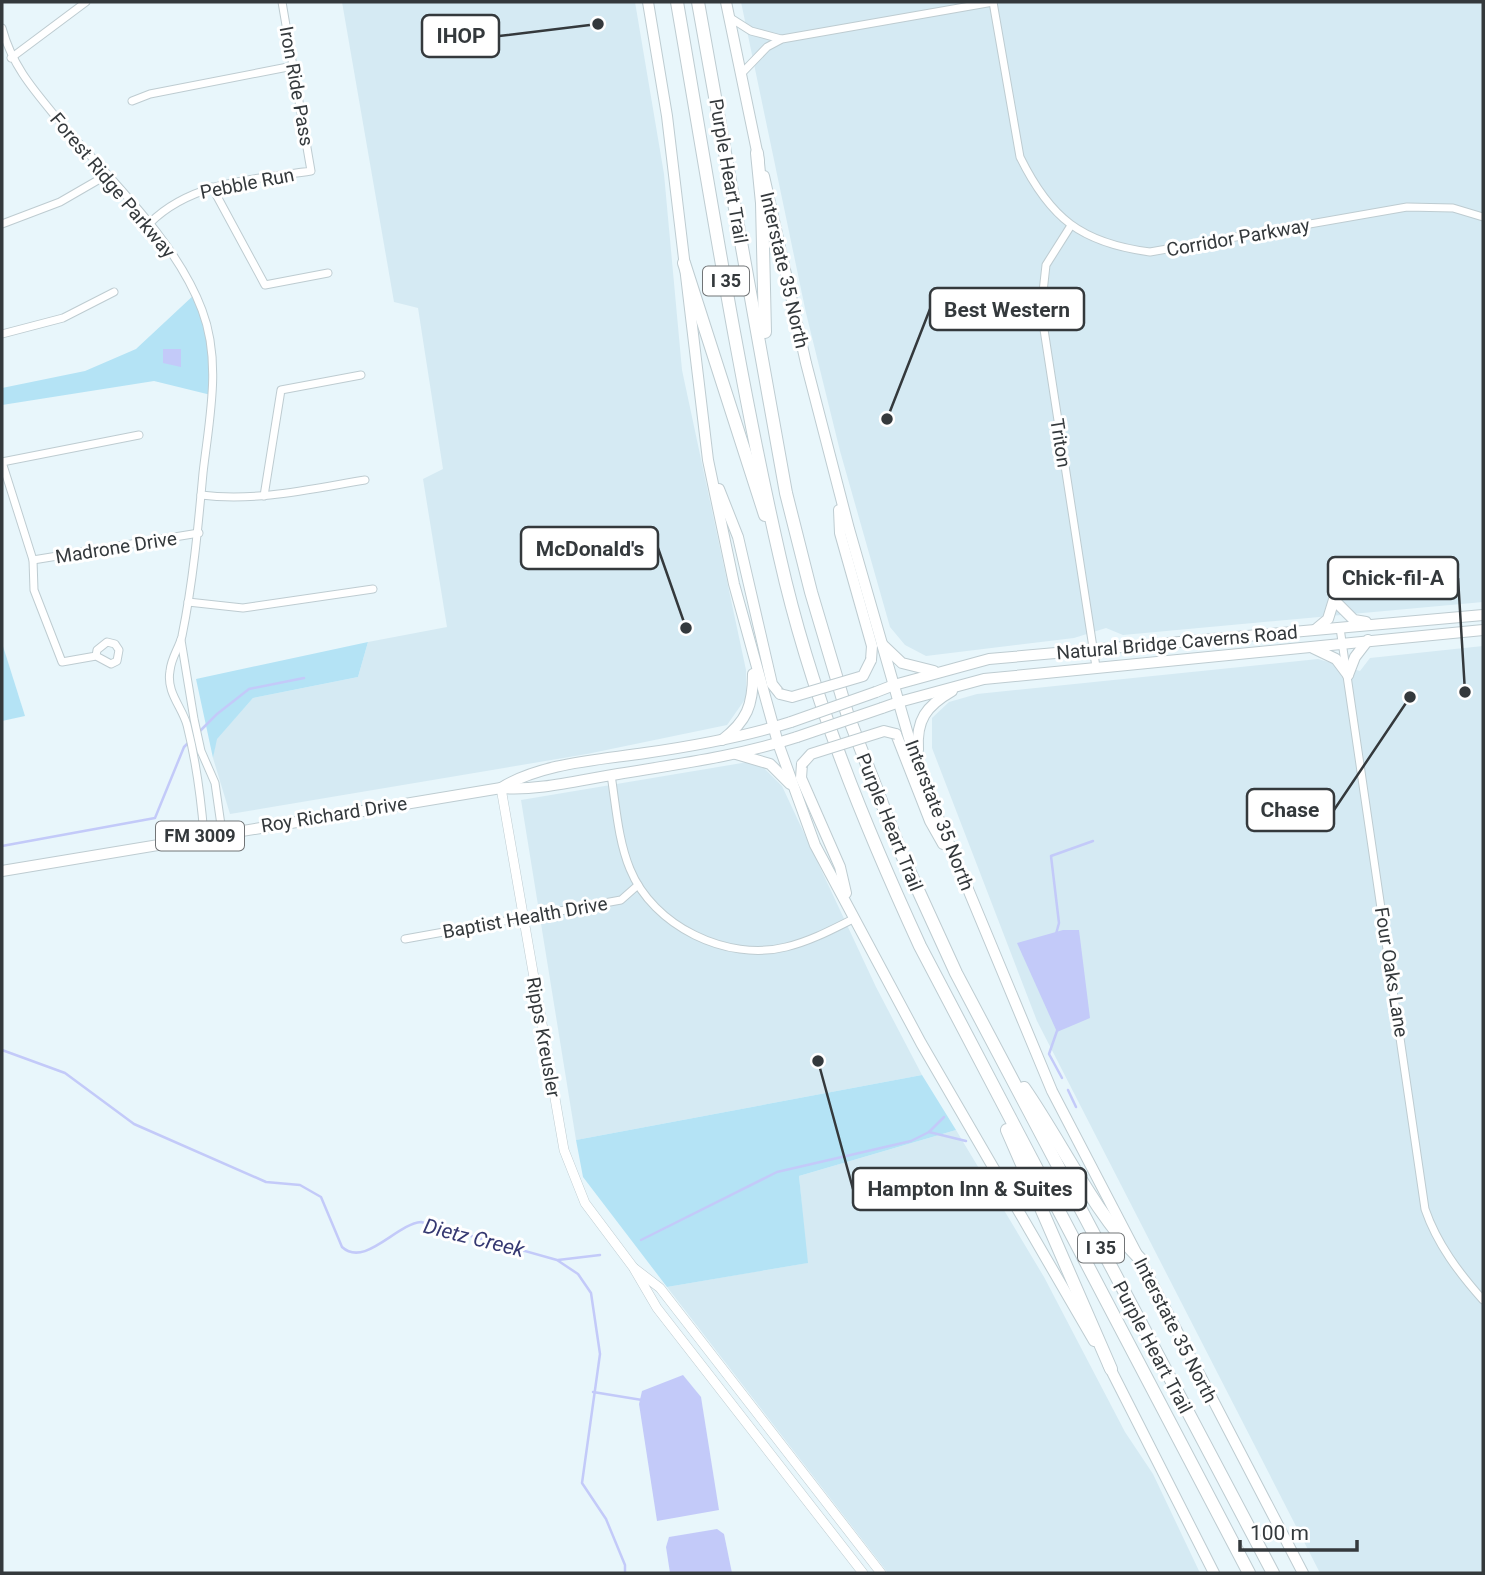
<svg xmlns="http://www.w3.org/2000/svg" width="1485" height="1575" viewBox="0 0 1485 1575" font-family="Roboto,sans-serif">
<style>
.built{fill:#d5eaf3}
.green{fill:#b4e3f5}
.water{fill:#c3caf9}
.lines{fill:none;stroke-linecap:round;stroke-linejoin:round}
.stream{stroke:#c3caf9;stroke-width:2.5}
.minor-casing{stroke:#beccd1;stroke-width:9}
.tertiary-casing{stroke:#beccd1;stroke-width:10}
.secondary-casing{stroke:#beccd1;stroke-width:12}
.primary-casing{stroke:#beccd1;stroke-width:12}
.motorway-casing{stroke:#beccd1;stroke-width:14}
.minor{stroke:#fff;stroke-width:7}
.tertiary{stroke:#fff;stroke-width:9}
.secondary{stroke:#fff;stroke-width:10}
.primary{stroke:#fff;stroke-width:10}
.motorway{stroke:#fff;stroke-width:12}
.secondary-bridge-casing{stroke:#beccd1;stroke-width:12;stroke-linecap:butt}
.primary-bridge-casing{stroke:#beccd1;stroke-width:12;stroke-linecap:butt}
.secondary-bridge{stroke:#fff;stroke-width:10}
.primary-bridge{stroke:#fff;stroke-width:10}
.labels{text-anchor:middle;stroke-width:6;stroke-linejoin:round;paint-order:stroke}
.shield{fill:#fff;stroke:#717476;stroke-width:2}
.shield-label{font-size:18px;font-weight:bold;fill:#34393c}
.street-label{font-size:19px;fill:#34393c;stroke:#fff}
.water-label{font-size:21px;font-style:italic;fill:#353871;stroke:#fff}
.leader{fill:none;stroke:#34393c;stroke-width:2.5}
.callout-dot{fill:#34393c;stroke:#fff;stroke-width:2.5}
.callout{fill:#fff;stroke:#34393c;stroke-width:2.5}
.callout-label{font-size:21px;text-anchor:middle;font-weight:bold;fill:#34393c}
</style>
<rect width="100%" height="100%" fill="#e8f6fb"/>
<!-- built -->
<g class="built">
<path d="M342,2H635L664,174L682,370L746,670V698L727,725L587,754L230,814L213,758L216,739L253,698L358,677L368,642L447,627L423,479L443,469L418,308L394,302Z"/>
<path d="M741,2H1483V602L1123,635L1106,628L1074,638L926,656L905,645L890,627L840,451L806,313Z"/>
<path d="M1483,646V1573H1320L1037,1021L932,748V718L949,702L977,694L1318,659L1360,671L1370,658Z"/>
<path d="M748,762L765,769L782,786L876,987L922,1075L576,1140L521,800Z"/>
<path d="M956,1130L1044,1277L1125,1432L1153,1474L1200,1573H888L667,1287L807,1263L799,1176Z"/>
</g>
<!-- green -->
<g class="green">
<path d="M195,294L210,338L211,395L154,381L2,405V388L85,371L136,349Z"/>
<path d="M368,642L358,677L253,698L217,739L213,758L196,679Z"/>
<path d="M2,643L25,716L2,721Z"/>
<path d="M922,1075L956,1130L799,1176L808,1263L667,1287L583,1177L576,1140Z"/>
</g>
<!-- water -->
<g class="water">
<path d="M163,349H181V367L163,363Z"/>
<path d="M1063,930H1079L1090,1018L1057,1032L1017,943Z"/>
<path d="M683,1375L701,1397L719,1510L657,1521L639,1404L642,1391Z"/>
<path d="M717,1529L724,1534L732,1573H670L666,1547L669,1537Z"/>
</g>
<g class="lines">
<!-- stream -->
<g class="stream">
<path d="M2,846L155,818L184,747L217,714L249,689L304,678"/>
<path d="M1056,934L1059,923L1051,856L1093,841"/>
<path d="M1058,1028L1049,1054L1062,1078"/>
<path d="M2,1050L65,1073L134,1124L266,1182L300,1185L321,1197L342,1247C365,1268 396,1224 421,1222L557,1260L578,1274L591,1293L600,1354L582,1483L606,1519L625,1565V1573"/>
<path d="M1068,1090L1076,1107"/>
<path d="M929,1132L966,1141"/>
<path d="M641,1240L777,1172L911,1141L929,1132L944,1117"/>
<path d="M558,1260L600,1255"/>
<path d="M593,1392L642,1400"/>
</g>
<defs>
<g id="minor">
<path d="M993,2L1020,157C1050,218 1081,243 1150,252L1407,207L1453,208L1483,217"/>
<path d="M729,17L751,31L781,39"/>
<path d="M2,28C12,65 32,88 56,117C106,176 175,238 202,310C222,362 209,420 203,473C198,528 193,582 182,636C179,648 171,658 170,671C166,692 182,707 187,725C196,761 201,798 204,835"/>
<path d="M11,58L86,2"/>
<path d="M741,74L767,47L782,39L993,2"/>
<path d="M132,101L150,94L293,66"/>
<path d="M212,187L265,285L328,273"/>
<path d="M150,223C192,181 256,179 311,171L282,2"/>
<path d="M2,224L60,202L105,176"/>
<path d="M1070,227L1046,265L1041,310L1096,667"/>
<path d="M2,334L63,318L114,292"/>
<path d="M201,495C256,502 311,489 365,480"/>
<path d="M264,496L281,390L361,375"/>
<path d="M33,560L199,533"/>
<path d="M188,602L243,608L373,589"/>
<path d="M1340,628L1425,1209C1437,1244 1459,1273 1483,1300"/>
<path d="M181,640L194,719L201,751L215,783L222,832"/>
<path d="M96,656L111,664L117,661L119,650L115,644L107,642L97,650L96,656L62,662L34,590L33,560L2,462L139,435"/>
<path d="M611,775C616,806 618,840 630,869C653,926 727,962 786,947C811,941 833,929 855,918"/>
<path d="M405,939L621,900L638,885"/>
</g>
<g id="tertiary">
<path d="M501,788L564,1150L585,1203L633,1267L657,1308L863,1573"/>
<path d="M634,1268L660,1288L881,1573"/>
</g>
<g id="secondary">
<path d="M648,2L667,116L708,460L734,584L778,743L815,845L921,1043L1094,1341"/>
<path d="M726,2L759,161"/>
<path d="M764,176L806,363L849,529L911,745L938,817L1052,1091L1303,1573"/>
<path d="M719,489L738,537L772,684L780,694"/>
<path d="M839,510L840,533L872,646L871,660"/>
<path d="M1337,603L1354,620L1366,622"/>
<path d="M1316,629L1328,619L1336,593"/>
<path d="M882,644L902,663L934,671"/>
<path d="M1313,648L1336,659L1348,675"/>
<path d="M1348,675L1355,657L1368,640"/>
<path d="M894,685L989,659L1483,615"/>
<path d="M899,702L984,679L1483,630"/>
<path d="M896,734L930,821L943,844"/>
<path d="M722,740C747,721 753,705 753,674"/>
<path d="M918,750C916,720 926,706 952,691"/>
<path d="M736,754L770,764L790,784"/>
<path d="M802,764L801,778L840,867L846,893"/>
<path d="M1108,1364L1214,1573"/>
</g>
<g id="primary">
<path d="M876,692L894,685"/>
<path d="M882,708L899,702"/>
<path d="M501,788C541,763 599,760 645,753C694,746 744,737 791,722"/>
<path d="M2,871L501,788C539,791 579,780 618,774C678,764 739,756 797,737"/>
</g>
<g id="motorway">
<path d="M677,2C709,187 738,375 780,558C810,692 863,822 920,946L1249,1573"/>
<path d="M698,2L786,493L811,592L847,713L902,855L956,973L1273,1573"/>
<path d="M757,153L762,203L765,332"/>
<path d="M684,263L765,515"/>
<path d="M1024,1088C1064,1146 1092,1210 1142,1261"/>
<path d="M1007,1130L1111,1369"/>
</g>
</defs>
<!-- minor casing -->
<use href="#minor" class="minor-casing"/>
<!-- tertiary casing -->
<use href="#tertiary" class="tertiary-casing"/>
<!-- secondary casing -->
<use href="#secondary" class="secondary-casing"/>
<!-- primary casing -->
<use href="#primary" class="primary-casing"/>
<!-- motorway casing -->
<use href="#motorway" class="motorway-casing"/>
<!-- minor -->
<use href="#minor" class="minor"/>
<!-- tertiary -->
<use href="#tertiary" class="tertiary"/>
<!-- secondary -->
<use href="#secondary" class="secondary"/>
<!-- primary -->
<use href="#primary" class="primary"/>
<!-- motorway -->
<use href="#motorway" class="motorway"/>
<defs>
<g id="secondary-bridge">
<path d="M780,694L792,697L863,676L871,660"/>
<path d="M802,764L811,754L884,731L896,734"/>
</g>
<g id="primary-bridge">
<path d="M791,722L876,692"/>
<path d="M797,737L882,708"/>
</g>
</defs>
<!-- secondary-bridge casing -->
<use href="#secondary-bridge" class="secondary-bridge-casing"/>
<!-- primary-bridge casing -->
<use href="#primary-bridge" class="primary-bridge-casing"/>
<!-- secondary-bridge -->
<use href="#secondary-bridge" class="secondary-bridge"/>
<!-- primary-bridge -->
<use href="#primary-bridge" class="primary-bridge"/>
</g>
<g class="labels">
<!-- shield labels -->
<g class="shield">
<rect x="703" y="266.5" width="46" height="29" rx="5"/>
<rect x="156" y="821.5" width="88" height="29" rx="5"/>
<rect x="1078" y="1233.5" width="46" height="29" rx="5"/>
</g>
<g class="shield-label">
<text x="726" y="287">I 35</text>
<text x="200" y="842">FM 3009</text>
<text x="1101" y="1254">I 35</text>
</g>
<!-- street labels -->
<g class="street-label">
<text transform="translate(297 86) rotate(80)" y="7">Iron Ride Pass</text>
<text transform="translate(729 171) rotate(80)" y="7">Purple Heart Trail</text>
<text transform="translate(247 183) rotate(-11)" y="7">Pebble Run</text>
<text transform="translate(113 185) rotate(50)" y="7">Forest Ridge Parkway</text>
<text transform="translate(1238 237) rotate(-10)" y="7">Corridor Parkway</text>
<text transform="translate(785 270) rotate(77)" y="7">Interstate 35 North</text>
<text transform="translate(1061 443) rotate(81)" y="7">Triton</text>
<text transform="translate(116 547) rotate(-9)" y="7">Madrone Drive</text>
<text transform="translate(1177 642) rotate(-5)" y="7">Natural Bridge Caverns Road</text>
<text transform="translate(334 814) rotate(-9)" y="7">Roy Richard Drive</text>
<text transform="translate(940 815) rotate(69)" y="7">Interstate 35 North</text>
<text transform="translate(890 822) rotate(68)" y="7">Purple Heart Trail</text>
<text transform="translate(525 917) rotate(-10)" y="7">Baptist Health Drive</text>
<text transform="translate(1392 972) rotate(81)" y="7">Four Oaks Lane</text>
<text transform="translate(544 1037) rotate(80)" y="7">Ripps Kreusler</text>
<text transform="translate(1176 1330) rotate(63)" y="7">Interstate 35 North</text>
<text transform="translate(1153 1347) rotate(62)" y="7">Purple Heart Trail</text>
</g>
<!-- water labels -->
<g class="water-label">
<text transform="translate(474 1238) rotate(14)" y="7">Dietz Creek</text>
</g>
</g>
<!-- callouts -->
<path class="leader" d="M598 24L499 36M887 419L930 309M686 628L658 548M1465 692L1458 578M1410 697L1334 810M818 1061L853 1189"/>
<g class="callout-dot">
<circle cx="598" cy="24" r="7"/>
<circle cx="887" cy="419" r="7"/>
<circle cx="686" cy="628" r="7"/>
<circle cx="1465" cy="692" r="7"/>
<circle cx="1410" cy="697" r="7"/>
<circle cx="818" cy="1061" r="7"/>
</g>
<g class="callout">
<rect x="422" y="15" width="77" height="42" rx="7"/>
<rect x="930" y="288" width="154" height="42" rx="7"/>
<rect x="521" y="527" width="137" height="42" rx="7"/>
<rect x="1328" y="557" width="130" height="42" rx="7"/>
<rect x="1247" y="789" width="87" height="42" rx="7"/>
<rect x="853" y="1168" width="233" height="42" rx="7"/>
</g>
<g class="callout-label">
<text x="461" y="43">IHOP</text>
<text x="1007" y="317">Best Western</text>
<text x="590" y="556">McDonald's</text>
<text x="1393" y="585">Chick-fil-A</text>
<text x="1290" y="817">Chase</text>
<text x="970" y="1196">Hampton Inn &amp; Suites</text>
</g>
<!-- border -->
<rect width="1485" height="1575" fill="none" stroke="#34393c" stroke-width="7"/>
<!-- scale -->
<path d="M1240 1540v10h117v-10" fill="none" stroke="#34393c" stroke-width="3.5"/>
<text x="1250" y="1540" font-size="21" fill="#34393c" stroke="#ffffff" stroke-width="5" paint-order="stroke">100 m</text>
</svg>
